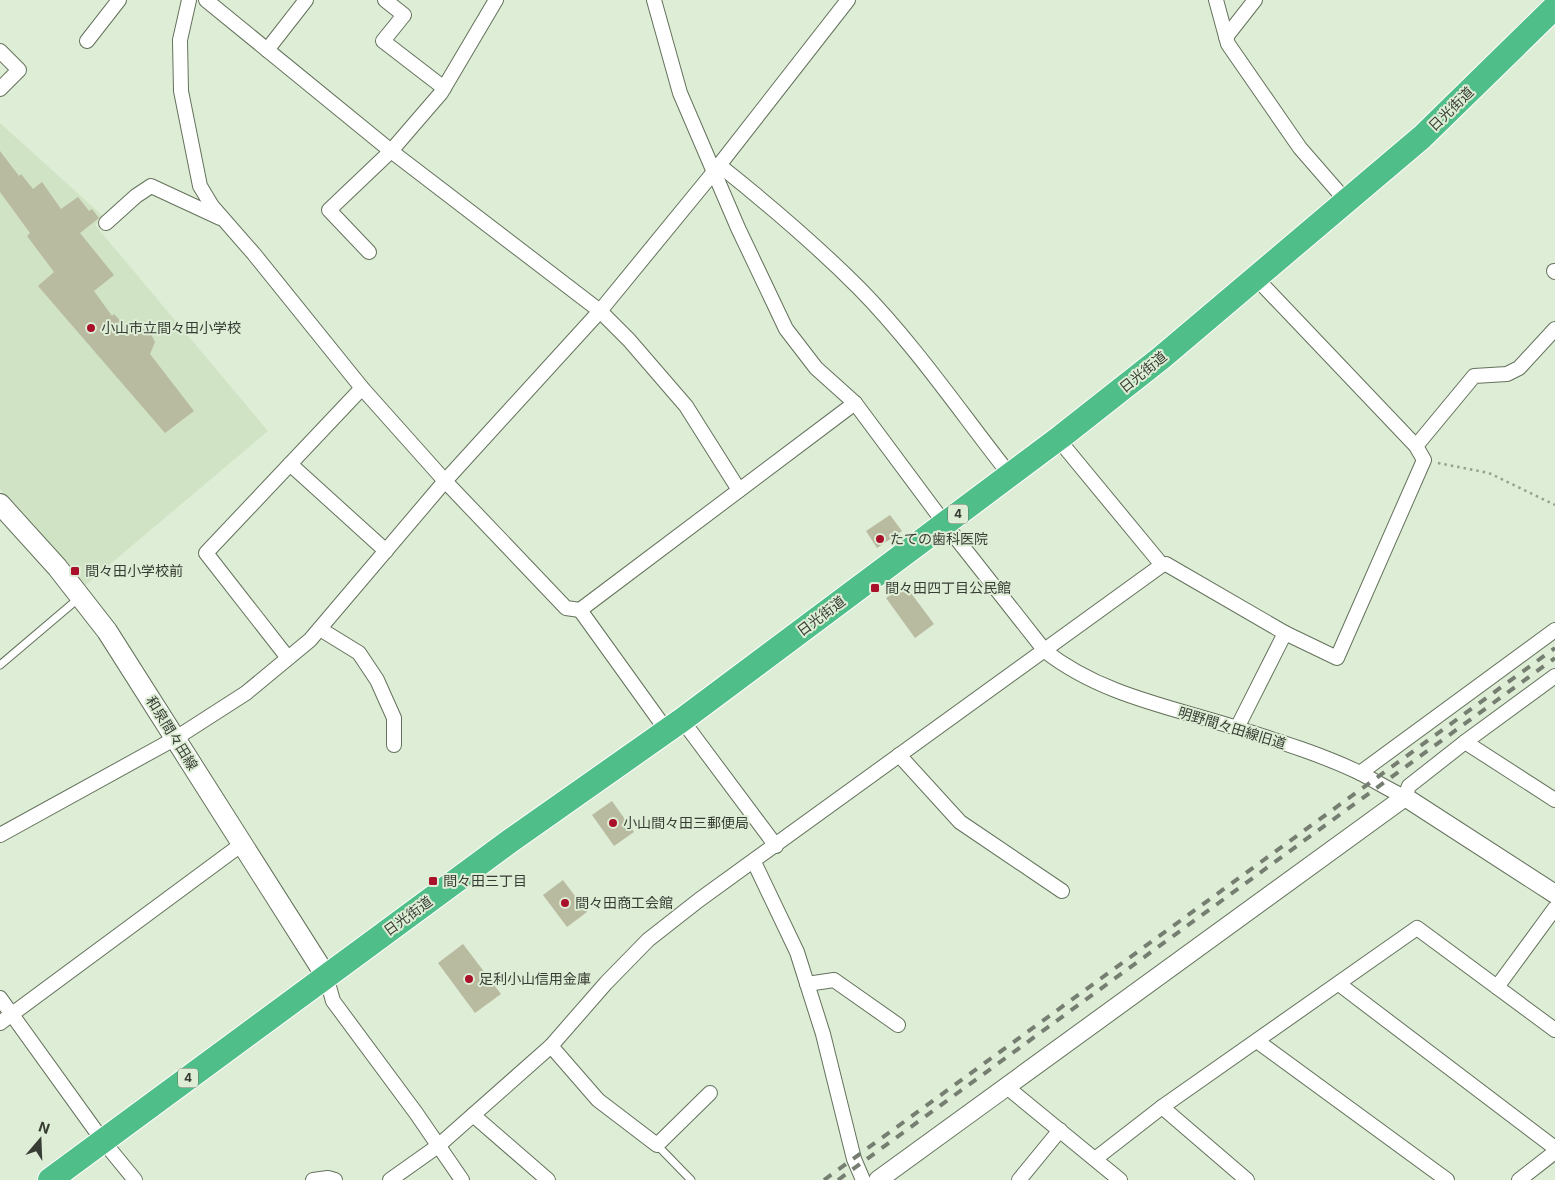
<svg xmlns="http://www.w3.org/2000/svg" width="1555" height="1180" viewBox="0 0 1555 1180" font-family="Inter,'Noto Sans JP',sans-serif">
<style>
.built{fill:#d0e3c4}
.building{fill:#b9bba1}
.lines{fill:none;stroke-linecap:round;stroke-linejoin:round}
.service-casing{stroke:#64725c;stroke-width:9}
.minor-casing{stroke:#64725c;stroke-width:16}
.tertiary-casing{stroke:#64725c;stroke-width:20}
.secondary-casing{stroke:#64725c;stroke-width:22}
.trunk-casing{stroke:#fff;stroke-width:26}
.path{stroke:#96a190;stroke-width:2.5;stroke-dasharray:2.5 4;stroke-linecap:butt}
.service{stroke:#fff;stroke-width:7}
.minor{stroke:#fff;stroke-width:14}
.tertiary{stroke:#fff;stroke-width:18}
.secondary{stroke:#fff;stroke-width:20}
.trunk{stroke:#50be88;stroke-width:24}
.rail{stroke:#757e70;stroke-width:4;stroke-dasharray:9 9;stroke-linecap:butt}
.poi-dot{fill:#a81129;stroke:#deedd5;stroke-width:2}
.labels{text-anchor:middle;stroke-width:4;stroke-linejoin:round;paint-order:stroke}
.shield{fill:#deedd5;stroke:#697264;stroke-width:1}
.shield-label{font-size:12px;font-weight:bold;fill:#373d34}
.street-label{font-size:14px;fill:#373d34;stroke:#deedd5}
.poi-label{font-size:14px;fill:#373d34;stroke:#deedd5;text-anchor:start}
</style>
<rect width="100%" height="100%" fill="#deedd5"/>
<!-- built -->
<path class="built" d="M0,123L104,217L95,225L268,431L83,587L0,489Z"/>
<!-- building -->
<g class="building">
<path d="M0,151L19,176L21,174L33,189L42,182L61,209L78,197L89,211L92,209L99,218L80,233L114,275L94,291L112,316L114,314L130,331L142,328L151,334L155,342L150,354L194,411L165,433L38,286L54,272L27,236L30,233L0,192Z"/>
<path d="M890,515L902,531L877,548L866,531Z"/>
<path d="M905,585L934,624L915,638L886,598Z"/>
<path d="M612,801L634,832L614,846L592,815Z"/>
<path d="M563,880L587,912L567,927L543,895Z"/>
<path d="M463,944L501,994L475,1013L438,963Z"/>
</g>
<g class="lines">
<defs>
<g id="service">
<path d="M0,665L79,598"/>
<path d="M657,1145L691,1180"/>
</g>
<g id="minor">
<path d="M189,0L180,40L181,91L200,186L212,206L254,254L362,388L445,481L566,608L580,610"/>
<path d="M206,0L391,151L600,311L629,340L686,406L739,490"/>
<path d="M385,0L404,15L383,41L444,88"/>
<path d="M654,0L680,93L738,228L786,329L816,368L855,403L945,524L1045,651C1101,695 1171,707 1237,728C1278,741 1320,754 1358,772C1374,780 1389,790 1405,797L1409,786L1465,742L1555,676"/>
<path d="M1216,0L1228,44L1300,148L1347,202"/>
<path d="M1226,37L1255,0"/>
<path d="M87,41L119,0"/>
<path d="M267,50L306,0"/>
<path d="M0,51L19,70L0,89"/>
<path d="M719,165C768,204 815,244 859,288C915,345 961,413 1010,475"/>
<path d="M106,223L136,196L151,186L220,218"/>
<path d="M369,252L329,210L391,151L441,93L496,0"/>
<path d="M1554,271L1555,272"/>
<path d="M1058,439L1162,565"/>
<path d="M1416,446L1474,376L1507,374L1519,368L1555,329"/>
<path d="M290,464L386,551"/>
<path d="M320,629L359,653L377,680L394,718V745"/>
<path d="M288,658L206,553L362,388"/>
<path d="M682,720L776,846"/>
<path d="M1237,728L1285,633"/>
<path d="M667,731L580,610L855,403"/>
<path d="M1465,742L1555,800"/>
<path d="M899,755L960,822L1062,891"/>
<path d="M1360,773L1555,630"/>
<path d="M0,835L176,738L246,693L310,640L445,481L600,311L713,173L848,0"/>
<path d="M754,862L797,952L823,1034L854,1159L863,1180"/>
<path d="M326,976L333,1001L416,1113L462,1180"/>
<path d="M807,984L834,980L898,1025"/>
<path d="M1339,984L1555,1148"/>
<path d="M1497,987L1555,908"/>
<path d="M0,998L103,1141L135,1180"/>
<path d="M0,1023L242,844"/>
<path d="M1257,1041L1447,1180"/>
<path d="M551,1046L598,1100L657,1145L710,1093"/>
<path d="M1008,1088L1120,1180"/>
<path d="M1162,1107L1247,1180"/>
<path d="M473,1115L548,1180"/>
<path d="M1095,1159L1162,1107L1417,928L1555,1030"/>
<path d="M313,1180L328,1178L335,1180"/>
<path d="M390,1180L438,1146L551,1046L606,983L648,940L699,900L1162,565L1166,564L1285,633L1337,658L1424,460L1416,446L1256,278"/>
<path d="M1019,1180L1060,1130"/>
<path d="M1519,1180L1555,1152"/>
</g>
<path id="tertiary" d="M878,1180L1405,797L1555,894"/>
<path id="secondary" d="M0,504L57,567L107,631L326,976"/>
<path id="trunk" d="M50,1180L510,841L682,720L1062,436L1161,358L1422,137L1555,7"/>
</defs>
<!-- service casing -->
<use href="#service" class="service-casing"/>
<!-- minor casing -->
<use href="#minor" class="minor-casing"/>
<!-- tertiary casing -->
<use href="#tertiary" class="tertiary-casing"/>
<!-- secondary casing -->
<use href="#secondary" class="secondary-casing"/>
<!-- trunk casing -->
<use href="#trunk" class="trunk-casing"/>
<!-- path -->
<path class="path" d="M1438,463L1489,473L1555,505"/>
<!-- service -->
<use href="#service" class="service"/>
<!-- minor -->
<use href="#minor" class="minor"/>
<!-- tertiary -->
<use href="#tertiary" class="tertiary"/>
<!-- secondary -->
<use href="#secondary" class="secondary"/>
<!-- trunk -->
<use href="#trunk" class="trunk"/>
<!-- rail -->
<g class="rail">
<path d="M824,1180L1555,648"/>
<path d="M838,1180L1555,658"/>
</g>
</g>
<!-- markers -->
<g class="poi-dot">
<circle cx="91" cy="328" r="5"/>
<circle cx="880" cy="539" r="5"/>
<rect x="70" y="566" width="10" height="10" rx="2.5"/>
<rect x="870" y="583" width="10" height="10" rx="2.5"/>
<circle cx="613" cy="823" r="5"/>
<rect x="428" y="876" width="10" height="10" rx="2.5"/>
<circle cx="565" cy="903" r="5"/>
<circle cx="469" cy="979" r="5"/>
</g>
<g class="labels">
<!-- shield labels -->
<g class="shield">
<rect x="948" y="504.5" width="20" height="19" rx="4"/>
<rect x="178" y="1068.5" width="20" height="19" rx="4"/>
</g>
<g class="shield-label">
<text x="958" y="518">4</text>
<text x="188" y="1082">4</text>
</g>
<!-- street labels -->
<g class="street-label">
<text transform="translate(1451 109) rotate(-44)" y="5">日光街道</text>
<text transform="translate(1143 372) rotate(-39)" y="5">日光街道</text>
<text transform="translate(821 616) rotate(-37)" y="5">日光街道</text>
<text transform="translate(1232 728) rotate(17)" y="5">明野間々田線旧道</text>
<text transform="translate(172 733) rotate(58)" y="5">和泉間々田線</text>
<text transform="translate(408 916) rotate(-36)" y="5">日光街道</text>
</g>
<!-- poi labels -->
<g class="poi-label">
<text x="101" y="333">小山市立間々田小学校</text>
<text x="890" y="544">たての歯科医院</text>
<text x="85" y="576">間々田小学校前</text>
<text x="885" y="593">間々田四丁目公民館</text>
<text x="623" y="828">小山間々田三郵便局</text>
<text x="443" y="886">間々田三丁目</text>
<text x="575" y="908">間々田商工会館</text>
<text x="479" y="984">足利小山信用金庫</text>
</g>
</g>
<!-- north arrow -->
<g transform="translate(40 1140) rotate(19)" stroke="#deedd5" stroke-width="4" paint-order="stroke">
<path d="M0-4L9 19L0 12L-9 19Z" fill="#373d34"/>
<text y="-8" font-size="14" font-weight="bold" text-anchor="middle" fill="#373d34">N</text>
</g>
</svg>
